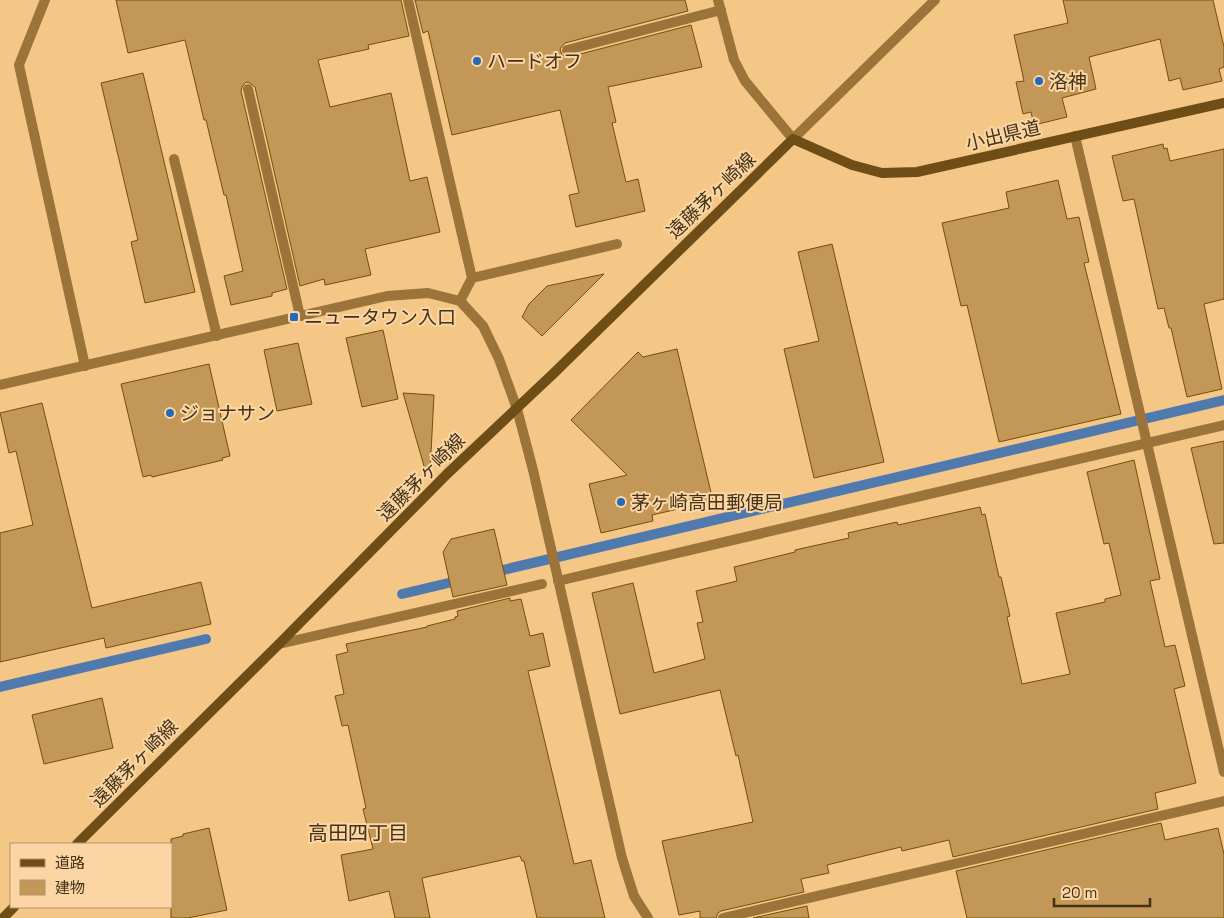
<svg xmlns="http://www.w3.org/2000/svg" width="1224" height="918" viewBox="0 0 1224 918" font-family="'Space Grotesk','Noto Sans JP',sans-serif">
<style>
.lines{fill:none;stroke-linecap:round;stroke-linejoin:round}
.stream{stroke:#507aad;stroke-width:10}
.building{fill:#c39758;stroke:#774f02}
.service{stroke:#9c7439;stroke-width:10}
.pedestrian{stroke:#9c7439;stroke-width:10}
.minor{stroke:#9c7439;stroke-width:10}
.tertiary{stroke:#9c7439;stroke-width:10}
.secondary{stroke:#6f4d16;stroke-width:10}
.poi-dot{fill:#2469ba;stroke:#fbd6a4;stroke-width:2}
.labels{text-anchor:middle;stroke-width:4;stroke-linejoin:round;paint-order:stroke}
.poi-label{font-size:19px;fill:#443218;stroke:#fbd6a4;text-anchor:start}
.street-label{font-size:19px;fill:#443218;stroke:#fbd6a4}
.neighbourhood-label{font-size:20px;fill:#443218;stroke:#fbd6a4}
</style>
<rect width="100%" height="100%" fill="#f5c787"/>
<g class="lines">
<!-- stream -->
<g class="stream">
<path d="M490,573L1224,400"/>
<path d="M402,594L461,580"/>
<path d="M0,687L206,639"/>
</g>
</g>
<!-- building -->
<g class="building">
<path d="M116,0H401L409,36L368,45L369,49L318,60L330,107L391,93L410,181L427,177L440,232L365,249L371,275L325,285L324,279L300,286L255,87L250,83L246,82L242,87L241,91L287,289L272,293V296L231,305L224,276L243,271L226,195H224L206,120H204L185,40L128,53Z"/>
<path d="M415,0H685L688,11L565,43L560,49L562,55L569,57L691,25L702,67L608,87L616,122L612,123L626,182L638,179L645,211L576,227L569,195L579,193L560,110L452,135L428,31L423,33Z"/>
<path d="M1063,0H1213L1224,47V67L1219,69L1222,81L1183,90L1180,78L1169,81L1160,39L1089,57L1096,89L1062,98L1067,117L1034,125L1031,112L1023,114L1016,82L1024,81L1014,35L1068,23Z"/>
<path d="M143,73L195,292L145,303L131,242L138,240L101,83Z"/>
<path d="M1163,144L1164,149L1167,148L1170,161L1224,149V299L1204,304L1222,389L1187,397L1171,328H1169L1164,308L1158,309L1134,199L1123,201L1112,156Z"/>
<path d="M1058,180L1067,219L1079,217L1089,262L1084,263L1121,414L999,442L967,305L961,306L942,223L1009,208L1006,192Z"/>
<path d="M832,244L884,462L814,478L784,349L819,341L798,252Z"/>
<path d="M604,274L542,336L522,317L529,304L547,286Z"/>
<path d="M383,330L398,399L362,407L346,338Z"/>
<path d="M298,343L312,404L277,411L264,350Z"/>
<path d="M677,349L713,501L652,515L653,521L601,533L589,484L627,475L571,420L638,352L643,357Z"/>
<path d="M209,364L230,456L222,458L223,460L152,477L151,475L143,477L121,384Z"/>
<path d="M403,393L434,395L430,472L426,473Z"/>
<path d="M42,403L92,608L201,582L211,624L106,648L104,638L0,662V533L33,525L16,451L9,453L0,413Z"/>
<path d="M1224,441V543L1214,544L1191,448Z"/>
<path d="M1134,460L1160,579L1150,581L1165,647L1175,645L1185,686L1174,689L1196,783L1155,793L1158,809L953,857L949,840L902,851L901,847L827,865L829,873L801,879L804,892L721,911L718,913L716,918H700V911L679,915L662,841L753,822L738,755L736,756L720,690L620,714L592,593L633,583L654,673L705,659L697,623L703,622L696,591L737,581L734,567L795,552V550L849,538L848,533L861,530L897,522L898,525L980,507L982,515L985,514L999,577H1001L1010,616L1007,617L1022,684L1070,674L1056,613L1105,602V599L1121,595L1109,543L1104,544L1087,472Z"/>
<path d="M494,529L507,585L453,597L443,552L451,539Z"/>
<path d="M510,598V601L521,599L530,636L543,633L550,666L528,671L574,864L591,860L605,918H537L524,861H522L520,856L422,878L430,918H395L389,891L349,901L341,855L373,849L363,809L366,808L348,725L342,726L335,696L344,694L336,655L348,652L346,644L427,627V626L455,619V617L458,616L457,611Z"/>
<path d="M102,698L113,748L44,764L32,715Z"/>
<path d="M1161,823L1165,840L1218,828L1224,854V918H967L956,871Z"/>
<path d="M209,828L227,910L188,918H171V839L183,836V834Z"/>
<path d="M807,906L809,918H753Z"/>
</g>
<g class="lines">
<!-- service -->
<path class="service" d="M45,0L19,65L85,366"/>
<!-- pedestrian -->
<path class="pedestrian" d="M279,644L542,584"/>
<!-- minor -->
<g class="minor">
<path d="M408,0L472,278L460,301"/>
<path d="M567,50L721,10"/>
<path d="M248,89L300,316"/>
<path d="M1075,136L1224,772"/>
<path d="M174,159L217,336"/>
<path d="M472,278L617,244"/>
<path d="M558,581L1224,425"/>
<path d="M723,918L1224,801"/>
</g>
<!-- tertiary -->
<g class="tertiary">
<path d="M718,0L734,60L745,81L793,139L935,0"/>
<path d="M0,385L387,296L428,293L460,301L483,326L499,359L517,409L533,470L622,858L634,896L648,918"/>
</g>
<!-- secondary -->
<g class="secondary">
<path d="M77,844L279,644L447,474L554,373L793,139L852,165L882,173L917,172L1224,103"/>
<path d="M3,918L14,907"/>
</g>
</g>
<!-- markers -->
<g class="poi-dot">
<circle cx="477" cy="61" r="5"/>
<circle cx="1039" cy="81" r="5"/>
<rect x="289" y="312" width="10" height="10" rx="2.5"/>
<circle cx="170" cy="413" r="5"/>
<circle cx="621" cy="502" r="5"/>
</g>
<g class="labels">
<!-- poi labels -->
<g class="poi-label">
<text x="487" y="68">ハードオフ</text>
<text x="1049" y="88">洛神</text>
<text x="304" y="324">ニュータウン入口</text>
<text x="180" y="420">ジョナサン</text>
<text x="631" y="509">茅ヶ崎高田郵便局</text>
</g>
<!-- street labels -->
<g class="street-label">
<text transform="translate(1003 135) rotate(-13)" y="7">小出県道</text>
<text transform="translate(711 195) rotate(-44)" y="7">遠藤茅ヶ崎線</text>
<text transform="translate(421 477) rotate(-45)" y="7">遠藤茅ヶ崎線</text>
<text transform="translate(134 763) rotate(-45)" y="7">遠藤茅ヶ崎線</text>
</g>
<!-- neighbourhood labels -->
<g class="neighbourhood-label">
<text x="358" y="840">高田四丁目</text>
</g>
</g>
<!-- legend -->
<rect x="10" y="843" width="162" height="65" fill="#fbd6a4" stroke="#b2946c"/>
<rect x="20" y="859" width="25" height="8" fill="#6f4d16" stroke="#b2946c"/>
<text x="55" y="868" font-size="15" fill="#443218">道路</text>
<rect x="20" y="880" width="25" height="15" fill="#c39758" stroke="#b2946c"/>
<text x="55" y="893" font-size="15" fill="#443218">建物</text>
<!-- scale -->
<path d="M1054 898v8h96v-8" fill="none" stroke="#443218" stroke-width="2.5"/>
<text x="1062" y="898" font-size="15" fill="#443218" stroke="#fbd6a4" stroke-width="4" paint-order="stroke">20 m</text>
</svg>
